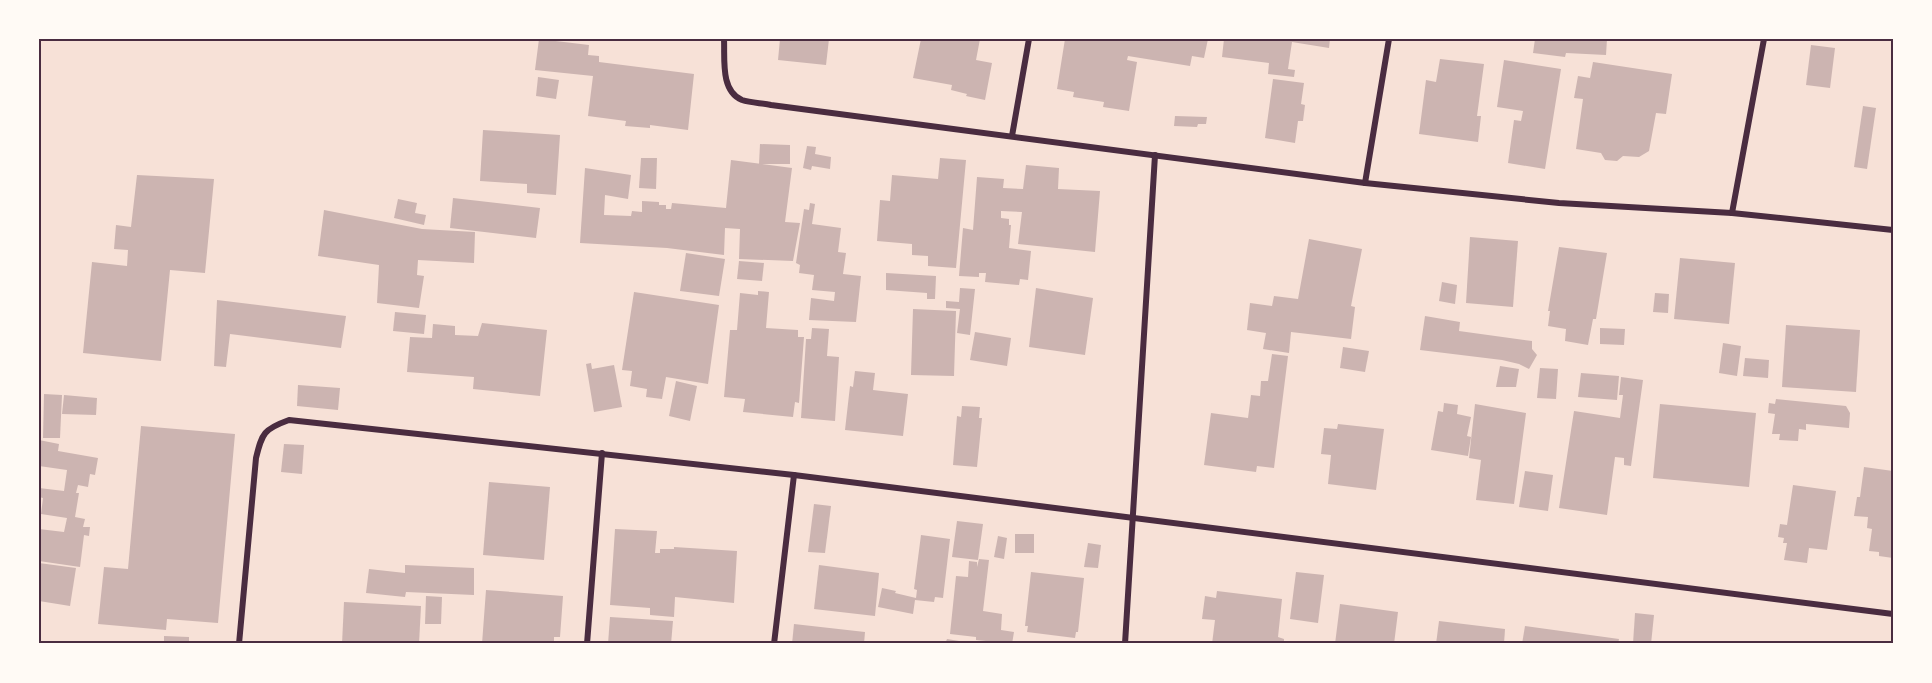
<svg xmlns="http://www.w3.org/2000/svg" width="1932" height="683" viewBox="0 0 1932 683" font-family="Poppins,sans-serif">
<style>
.building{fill:#ccb4b1}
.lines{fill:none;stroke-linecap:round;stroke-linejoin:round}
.minor{stroke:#4a2c40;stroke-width:6}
.neatline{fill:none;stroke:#4a2c40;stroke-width:2}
</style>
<rect width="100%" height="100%" fill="#f7e1d7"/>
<!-- building -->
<g class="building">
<path d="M539,39L589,45L588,55L599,56V62L694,74L688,130L650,125V128L625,126L626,121L588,116L593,76L535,70Z"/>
<path d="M780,39H829L826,65L778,60Z"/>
<path d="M921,39H980L976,60L992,63L985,100L966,96L967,94L951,90L952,85L913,78Z"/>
<path d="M1065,39H1208L1204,58L1192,56L1190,66L1128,56L1127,60L1137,62L1129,111L1103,107L1104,102L1073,97L1074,92L1057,89Z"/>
<path d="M1224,39H1330L1329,48L1292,42L1288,69L1295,70L1294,77L1268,74L1269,63L1222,57Z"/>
<path d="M1535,39H1607L1606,55L1566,53L1565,57L1533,53Z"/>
<path d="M1811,45L1835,48L1830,88L1806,85Z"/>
<path d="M1440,59L1484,64L1477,116H1481L1478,142L1419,134L1426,80L1436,82Z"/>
<path d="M1504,60L1561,69L1545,169L1508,163L1514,120L1521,121L1523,111L1497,107Z"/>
<path d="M1593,62L1672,74L1666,114L1656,113L1649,151L1639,157L1623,156L1617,161L1605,160L1601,153L1576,149L1583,99L1574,98L1578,76L1590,78Z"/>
<path d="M538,77L559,80L556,99L536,96Z"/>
<path d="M1273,79L1304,83L1301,104L1305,105L1303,121H1298L1295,143L1265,138Z"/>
<path d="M1863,106L1876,108L1867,169L1854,167Z"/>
<path d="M1175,116L1207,117L1206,124H1198L1197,127L1174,126Z"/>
<path d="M483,130L560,135L556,195L527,193V184L480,181Z"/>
<path d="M760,144L790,145V164H759Z"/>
<path d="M807,146L816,147L815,154L831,157L830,169L812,166L811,170L803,168Z"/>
<path d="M641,158H657L656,189L639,188Z"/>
<path d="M940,158L966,160L956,268L928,266V256L912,255V244L877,241L880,200L890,201L892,175L938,179Z"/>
<path d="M731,160L792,168L785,222L800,223L793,261L739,259L740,229L725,228L724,255L667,248L580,243L585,168L631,175L628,199L605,195L604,215L631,216L632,211L642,212V201L659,202V205H666V209H671L672,203L726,208Z"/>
<path d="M1026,165L1059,168L1058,189L1100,191L1095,252L1018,244L1022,212L1001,211V218L1009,219V225H1011L1009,248L1031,251L1028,280L1020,279L1019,285L985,282L986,273H979V277L959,276L963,228L973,230L977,177L1004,179L1003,188L1023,189Z"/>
<path d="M137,175L214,179L205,273L170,270L161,361L83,353L92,262L127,266L128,250L114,249L116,225L131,227Z"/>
<path d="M453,198L540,208L536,238L450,228Z"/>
<path d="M398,199L417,203L415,213L426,215L424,225L394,218Z"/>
<path d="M810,203L815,204L812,224L841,228L838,252L846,253L843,274L861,276L856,322L809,320L811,298L834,301L835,292L812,290L814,275L799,273L800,265L796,263L804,209L809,210Z"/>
<path d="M324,210L422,229L475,232L474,263L418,260L417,275L424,276L419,308L377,303L379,265L318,256Z"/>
<path d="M1470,237L1518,241L1513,307L1466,303Z"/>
<path d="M1309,239L1362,249L1351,306L1355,307L1351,339L1291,332L1289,353L1263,349L1266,333L1247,330L1250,303L1272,306L1274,296L1298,299Z"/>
<path d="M1559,247L1607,253L1596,319H1593L1588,345L1565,341L1566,329L1548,326L1550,311H1548Z"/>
<path d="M686,253L725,259L719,296L680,291Z"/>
<path d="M1680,258L1735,263L1729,324L1674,319Z"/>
<path d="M739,261L764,263L762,281L737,279Z"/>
<path d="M886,273L936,276L935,299H927V293L886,290Z"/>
<path d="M1442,282L1457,285L1455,304L1439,301Z"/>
<path d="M960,288L975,289L970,335L957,333L960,309L946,308V301L959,302Z"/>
<path d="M1036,288L1093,298L1085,355L1029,347Z"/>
<path d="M758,291L769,292L766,328L798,330V337H804L799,403L795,402L793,417L743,412L745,399L724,397L730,330H737L740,293L758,295Z"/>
<path d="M634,292L719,305L708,384L666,377L662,399L646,397L647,389L630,386L632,371L622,370Z"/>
<path d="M1655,293L1669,294L1668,313L1653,312Z"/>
<path d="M217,300L346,316L341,348L230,334L226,367L214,366Z"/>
<path d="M913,309L956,311L954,376L911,375Z"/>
<path d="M395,312L426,315L424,334L393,331Z"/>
<path d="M1425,316L1460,322L1459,331L1532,341V349L1537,355L1529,369L1519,364L1502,360L1420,350Z"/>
<path d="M482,323L547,330L540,396L473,389L474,377L407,372L410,337L432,338L433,324L455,326V335L478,336Z"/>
<path d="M1786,325L1860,330L1856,392L1782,387Z"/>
<path d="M812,328L829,329L827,356L839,357L835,421L801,418L806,339H811Z"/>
<path d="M1600,328L1625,329L1624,345L1600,344Z"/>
<path d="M975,332L1011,338L1007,366L970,360Z"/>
<path d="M1723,343L1741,346L1737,376L1719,373Z"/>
<path d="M1343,347L1369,351L1365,372L1340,368Z"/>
<path d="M1272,354L1288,356L1274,468L1257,466L1256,472L1204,465L1211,413L1248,418L1251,395L1260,396L1261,381H1268Z"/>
<path d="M1745,358L1769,360L1768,378L1743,376Z"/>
<path d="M591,363L592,369L614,365L622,407L594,412L586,364Z"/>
<path d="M1500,366L1519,369L1516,387H1496Z"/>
<path d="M1540,368L1558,369L1556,399L1537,398Z"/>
<path d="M855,371L875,373L873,390L908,394L903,436L845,430L850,386L853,387Z"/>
<path d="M1581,373L1619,376L1617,400L1578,397Z"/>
<path d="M1621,377L1643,380L1631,466L1624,465V458L1615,457L1607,515L1559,508L1574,411L1620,418L1623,395H1619Z"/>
<path d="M676,381L697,386L690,421L669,416Z"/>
<path d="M298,385L340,388L338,410L297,406Z"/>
<path d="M44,394L62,395L60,438H43Z"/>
<path d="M64,395L97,398L96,415L62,414Z"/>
<path d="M1776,399L1846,406L1850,413L1849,428L1806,424V430L1799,429L1798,441L1779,440L1780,434H1772L1775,414L1768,413L1769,403L1775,404Z"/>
<path d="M1444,403L1458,405L1457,414L1471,417L1467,436L1471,437L1468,456L1431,450L1438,411L1443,412Z"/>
<path d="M1475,404L1526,413L1514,504L1476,500L1481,460L1469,458Z"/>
<path d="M1660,404L1756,413L1749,487L1653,478Z"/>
<path d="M962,406L980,407L979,418H982L977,467L953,465L957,416L961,417Z"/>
<path d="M1338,424L1384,429L1376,490L1328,484L1331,455L1321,454L1324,428L1337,429Z"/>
<path d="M141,426L235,434L218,623L167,619L166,630L98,624L104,567L128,569Z"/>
<path d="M39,440L59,444L58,451L98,458L95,475L90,474L88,487L78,485L76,493H79L75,517L85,519L83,527H90L89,536L84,535L80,567L39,561V529L64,532L67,518L41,514L43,498L39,497V488L64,491L67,470L39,466Z"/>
<path d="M284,444L304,445L302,474L281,472Z"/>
<path d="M1864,467L1893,471V558L1879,556V552L1869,551L1872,529L1867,528L1868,517L1854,516L1857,497H1860Z"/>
<path d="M1525,471L1553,475L1548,511L1519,507Z"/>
<path d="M489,482L550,487L544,560L483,555Z"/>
<path d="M1793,485L1836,491L1827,550L1809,548L1807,563L1784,560L1787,543H1783L1784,538L1778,537L1780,524L1787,525Z"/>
<path d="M814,504L831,506L825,553L808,552Z"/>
<path d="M957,521L983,524L978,560L952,557Z"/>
<path d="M615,529L657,531L655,553H660V549H674V547L737,551L734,603L675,597L674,617L650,615V608L610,605Z"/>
<rect x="1015" y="534" width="19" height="19"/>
<path d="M921,535L950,539L943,598L935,597L934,602L915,600L913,614L878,607L882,588L896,591L895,593L916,598L917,590L914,589Z"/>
<path d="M998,536L1007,538L1004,559L994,557Z"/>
<path d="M1088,543L1101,545L1098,568L1084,567Z"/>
<path d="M979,559L989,560L983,611L1002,614L1001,630L1014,632L1012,644H996V642L976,640V637L950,634L956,576L968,577L969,561L977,562V567Z"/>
<path d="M39,563L76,568L70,606L39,601Z"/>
<path d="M405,565L474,568V595L406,592L405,597L366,593L369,569L405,573Z"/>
<path d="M819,565L879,573L875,616L814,609Z"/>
<path d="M1031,572L1084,578L1078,632H1076L1075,638L1027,632L1028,626H1025Z"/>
<path d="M1296,572L1324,575L1318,623L1290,619Z"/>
<path d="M486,590L563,596L560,637H554V644H482Z"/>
<path d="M1217,591L1282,599L1278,637L1284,639V644H1212L1215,620L1202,619L1205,596L1216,598Z"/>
<path d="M426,596L442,597L441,624H425Z"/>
<path d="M344,602L421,606L419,644H342Z"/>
<path d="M1340,604L1398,612L1394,644H1335Z"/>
<path d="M1635,613L1654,615L1651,644H1633Z"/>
<path d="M610,617L673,621L671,644H608Z"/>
<path d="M1439,621L1505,629L1504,644H1436Z"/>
<path d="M794,624L865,632L864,644H792Z"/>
<path d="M1525,626L1619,639L1618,644H1522Z"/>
<path d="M164,636L189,637V644H164Z"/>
<path d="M947,639L965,642L964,644H945Z"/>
</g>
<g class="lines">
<!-- minor -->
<g class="minor">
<path d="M724,39C725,58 720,91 742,100C751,103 762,103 771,105L1365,183L1559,203L1732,213L1893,230"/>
<path d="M1012,136L1029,39"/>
<path d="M1365,183L1389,39"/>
<path d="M1732,213L1764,39"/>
<path d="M239,644L256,458C262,433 264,429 289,420L794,475L1893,614"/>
<path d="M587,644L602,453"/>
<path d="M774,644L794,475"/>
<path d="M1125,644L1155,155"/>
</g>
</g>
<!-- border -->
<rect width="1932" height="683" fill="none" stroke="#fffaf5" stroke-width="81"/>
<rect x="40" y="40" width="1852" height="602" class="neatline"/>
</svg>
